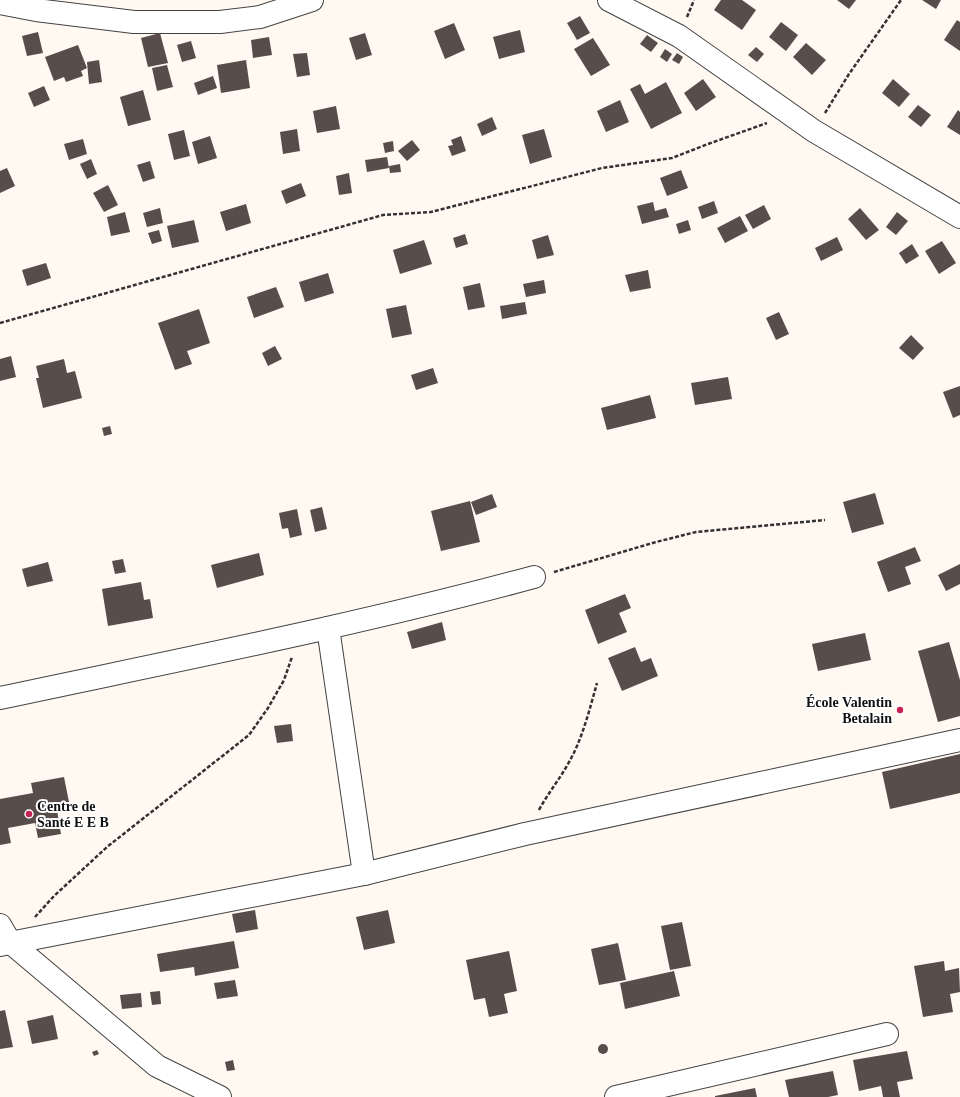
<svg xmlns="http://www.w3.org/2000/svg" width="960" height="1097" viewBox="0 0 960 1097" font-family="'Times New Roman',serif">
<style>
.building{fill:#594d4c}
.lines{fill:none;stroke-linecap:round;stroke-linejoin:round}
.minor-casing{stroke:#434343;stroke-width:24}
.path{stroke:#323232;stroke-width:2.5;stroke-dasharray:4 2;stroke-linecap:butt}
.minor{stroke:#fff;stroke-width:22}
.poi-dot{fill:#c52255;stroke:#fff;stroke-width:1.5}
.labels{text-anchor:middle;stroke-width:4;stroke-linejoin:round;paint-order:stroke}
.poi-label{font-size:14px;font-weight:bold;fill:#101010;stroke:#fff;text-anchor:end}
</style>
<rect width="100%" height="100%" fill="#fff9f2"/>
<!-- building -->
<g class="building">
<path d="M721,0H742L756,10L742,30L714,10Z"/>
<path d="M837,0H856L849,9Z"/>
<path d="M922,0H941L936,9Z"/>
<path d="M580,16L590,33L577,40L567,23Z"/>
<path d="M957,20L960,22V51L944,40Z"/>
<path d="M781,22L798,35L786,51L769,37Z"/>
<path d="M454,23L465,50L445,59L434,31Z"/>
<path d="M520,30L525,52L499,59L493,37Z"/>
<path d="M38,32L43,53L27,56L22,36Z"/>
<path d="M160,33L168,63L148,67L141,38Z"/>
<path d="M365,33L372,55L356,60L349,38Z"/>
<path d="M647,35L658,43L651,52L640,44Z"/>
<path d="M269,37L272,55L253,58L251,40Z"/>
<path d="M593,38L610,65L591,76L574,49Z"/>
<path d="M191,41L196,58L182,62L177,45Z"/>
<path d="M806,43L826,60L812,75L793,57Z"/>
<path d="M78,45L87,68L81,71L83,76L66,82L64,77L54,81L45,57Z"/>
<path d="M756,47L764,54L757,62L748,55Z"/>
<path d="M665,49L672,54L667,62L660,57Z"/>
<path d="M307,53L310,75L297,77L293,54Z"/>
<path d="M677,53L683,57L679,64L672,60Z"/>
<path d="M99,60L102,82L89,84L87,62Z"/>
<path d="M246,60L250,88L221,93L217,65Z"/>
<path d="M167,65L173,87L157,91L152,68Z"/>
<path d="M213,76L217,88L198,95L194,83Z"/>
<path d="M703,79L716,97L696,111L684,93Z"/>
<path d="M893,79L910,94L899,107L882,93Z"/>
<path d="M666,82L682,113L651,129L630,89L640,84L645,94Z"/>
<path d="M44,86L50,100L34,107L28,93Z"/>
<path d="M143,90L151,120L128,126L120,97Z"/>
<path d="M620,100L629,122L606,132L597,111Z"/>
<path d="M918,105L931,115L921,127L908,117Z"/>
<path d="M336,106L340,129L317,133L313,111Z"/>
<path d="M958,110L960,112V135L947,127Z"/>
<path d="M492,117L497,129L482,136L477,124Z"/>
<path d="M297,129L300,151L283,154L280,132Z"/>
<path d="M544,129L552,157L530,164L522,135Z"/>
<path d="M184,130L190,156L174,160L168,134Z"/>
<path d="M210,136L217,158L198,164L192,142Z"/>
<path d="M461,136L466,151L452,156L448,146L453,145L451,140Z"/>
<path d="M83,139L87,154L69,160L64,144Z"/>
<path d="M412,140L420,150L407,161L398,151Z"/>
<path d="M393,141L394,151L385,153L383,143Z"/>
<path d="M387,157L389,168L367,172L365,160Z"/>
<path d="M91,159L97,174L87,179L80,164Z"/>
<path d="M150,161L155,178L143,182L137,165Z"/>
<path d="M400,164L401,172L390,173L389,166Z"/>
<path d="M7,168L15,186L0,193V171Z"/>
<path d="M681,170L688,188L667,196L660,178Z"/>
<path d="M349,173L352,193L339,195L336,176Z"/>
<path d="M301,183L306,196L286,204L281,191Z"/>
<path d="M108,185L118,205L104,212L93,193Z"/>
<path d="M714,201L718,213L702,219L698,207Z"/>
<path d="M653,202L655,211L666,208L669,217L642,224L637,206Z"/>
<path d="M246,204L251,223L226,231L220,212Z"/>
<path d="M764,205L771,219L753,229L745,215Z"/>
<path d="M160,208L163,223L147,227L143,213Z"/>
<path d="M860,208L879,230L866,240L848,219Z"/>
<path d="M125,212L130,232L111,236L107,217Z"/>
<path d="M897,212L908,221L896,235L886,227Z"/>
<path d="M740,216L748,231L725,243L717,228Z"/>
<path d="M194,220L199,242L172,248L167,226Z"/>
<path d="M688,220L691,230L679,234L676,224Z"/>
<path d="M159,230L162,241L152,244L148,233Z"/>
<path d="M465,234L468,244L456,248L453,238Z"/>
<path d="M548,235L554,255L537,259L532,240Z"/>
<path d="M837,237L843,250L821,261L815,248Z"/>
<path d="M424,240L432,264L400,274L393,250Z"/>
<path d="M942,241L956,263L939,274L925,251Z"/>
<path d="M912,244L919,256L906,264L899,253Z"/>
<path d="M46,263L51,278L27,286L22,270Z"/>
<path d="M648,270L651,288L630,292L625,275Z"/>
<path d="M328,273L334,293L305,302L299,282Z"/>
<path d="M544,280L546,293L526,297L523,284Z"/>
<path d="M480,283L485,307L468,310L463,287Z"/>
<path d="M276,287L284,307L254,318L247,297Z"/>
<path d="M525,302L527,314L502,319L500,306Z"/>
<path d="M406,305L412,334L392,338L386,309Z"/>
<path d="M199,309L210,343L187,351L192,364L175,370L158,323Z"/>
<path d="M779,312L789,334L776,340L766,318Z"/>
<path d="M911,335L924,348L913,360L899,348Z"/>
<path d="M275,346L282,359L268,366L262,353Z"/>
<path d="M11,356L16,377L0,381V359Z"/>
<path d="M64,359L67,373L75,371L82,398L43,408L36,378H39L36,366Z"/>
<path d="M433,368L438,383L416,390L411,375Z"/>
<path d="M728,377L732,399L695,405L691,383Z"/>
<path d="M960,386V415L953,418L943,392Z"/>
<path d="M650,395L656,418L607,430L601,408Z"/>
<path d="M110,426L112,434L104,436L102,428Z"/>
<path d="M875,493L884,524L852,533L843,502Z"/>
<path d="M492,494L497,507L476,515L471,502Z"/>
<path d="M470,501L480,542L441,551L431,511Z"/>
<path d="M322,507L327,529L315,532L310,510Z"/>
<path d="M297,509L302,535L290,538L288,528L282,529L279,513Z"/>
<path d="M915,547L921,561L905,567L911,584L888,592L877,562Z"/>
<path d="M259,553L264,575L217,588L211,565Z"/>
<path d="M123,559L126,572L115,574L112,561Z"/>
<path d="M48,562L53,581L27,587L22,569Z"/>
<path d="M960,564V584L946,591L938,575Z"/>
<path d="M141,582L144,600L150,599L153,618L108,626L102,589Z"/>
<path d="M625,594L631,608L619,613L627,632L598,644L585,610Z"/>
<path d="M442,622L446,640L412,649L407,632Z"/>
<path d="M865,633L871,660L818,671L812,644Z"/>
<path d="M949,642L960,680V716L938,722L918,651Z"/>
<path d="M635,647L641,662L651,658L658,676L622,691L608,658Z"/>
<path d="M291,724L293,741L277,743L274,726Z"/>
<path d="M960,754V793L890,809L882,772Z"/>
<path d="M64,777L69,802L56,804L61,834L38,838L35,823L8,828L11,843L0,845V799L33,793L31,783Z"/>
<path d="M255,910L258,929L236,933L232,914Z"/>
<path d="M388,910L395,943L364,950L356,917Z"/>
<path d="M682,922L691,966L670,970L661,926Z"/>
<path d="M234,941L239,968L195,976L194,967L160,972L157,954Z"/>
<path d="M618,943L626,980L599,985L591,949Z"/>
<path d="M509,951L517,991L504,994L508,1013L489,1017L485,998L474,1000L466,960Z"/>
<path d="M944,961L945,971L959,968L960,992L950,994L953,1012L923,1017L914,966Z"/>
<path d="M674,971L680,996L625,1009L620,983Z"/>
<path d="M235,980L238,996L217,999L214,983Z"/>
<path d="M160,991L161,1004L152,1005L150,992Z"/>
<path d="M141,993L142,1007L122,1009L120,995Z"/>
<path d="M5,1010L13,1047L0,1049V1011Z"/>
<path d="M53,1015L58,1039L32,1044L27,1021Z"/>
<circle cx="603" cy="1049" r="5"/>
<path d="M97,1050L99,1054L94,1056L92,1052Z"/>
<path d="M907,1051L913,1079L897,1082L900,1097H883L881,1086L859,1091L853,1060Z"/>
<path d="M233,1060L235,1070L227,1071L225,1062Z"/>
<path d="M833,1071L838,1095L828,1097H789L785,1080Z"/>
<path d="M755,1088L757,1097H715V1096Z"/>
</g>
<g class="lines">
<defs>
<g id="minor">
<path d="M609,0L679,36L814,131L960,217"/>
<path d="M0,3L36,10L134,22H220L260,17L312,0"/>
<path d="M328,628L364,874"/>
<path d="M0,698C178,660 358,625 534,577"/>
<path d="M0,925L10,942L157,1066L220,1097"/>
<path d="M0,945L364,874L525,834L960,740"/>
<path d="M616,1097L887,1034"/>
</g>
</defs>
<!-- minor casing -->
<use href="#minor" class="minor-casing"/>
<!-- path -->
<g class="path">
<path d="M687,17L694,0"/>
<path d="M825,113L849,74L901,0"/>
<path d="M0,323L383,215L431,212L602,168L672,158L708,144L767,123"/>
<path d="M554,572L656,542L696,532L825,520"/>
<path d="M539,810C548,793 560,779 569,762C582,740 590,708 597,683"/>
<path d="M35,917L54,896L107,847L249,735L268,708L284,680L292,657"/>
</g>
<!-- minor -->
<use href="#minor" class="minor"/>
</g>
<!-- markers -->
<g class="poi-dot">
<circle cx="900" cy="710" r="4"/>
<circle cx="29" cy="814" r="4"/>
</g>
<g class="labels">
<!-- poi labels -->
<g class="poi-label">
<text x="892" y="707">École Valentin<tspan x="892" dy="16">Betalain</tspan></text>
<text x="37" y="811" text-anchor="start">Centre de<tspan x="37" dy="16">Santé E E B</tspan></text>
</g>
</g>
</svg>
